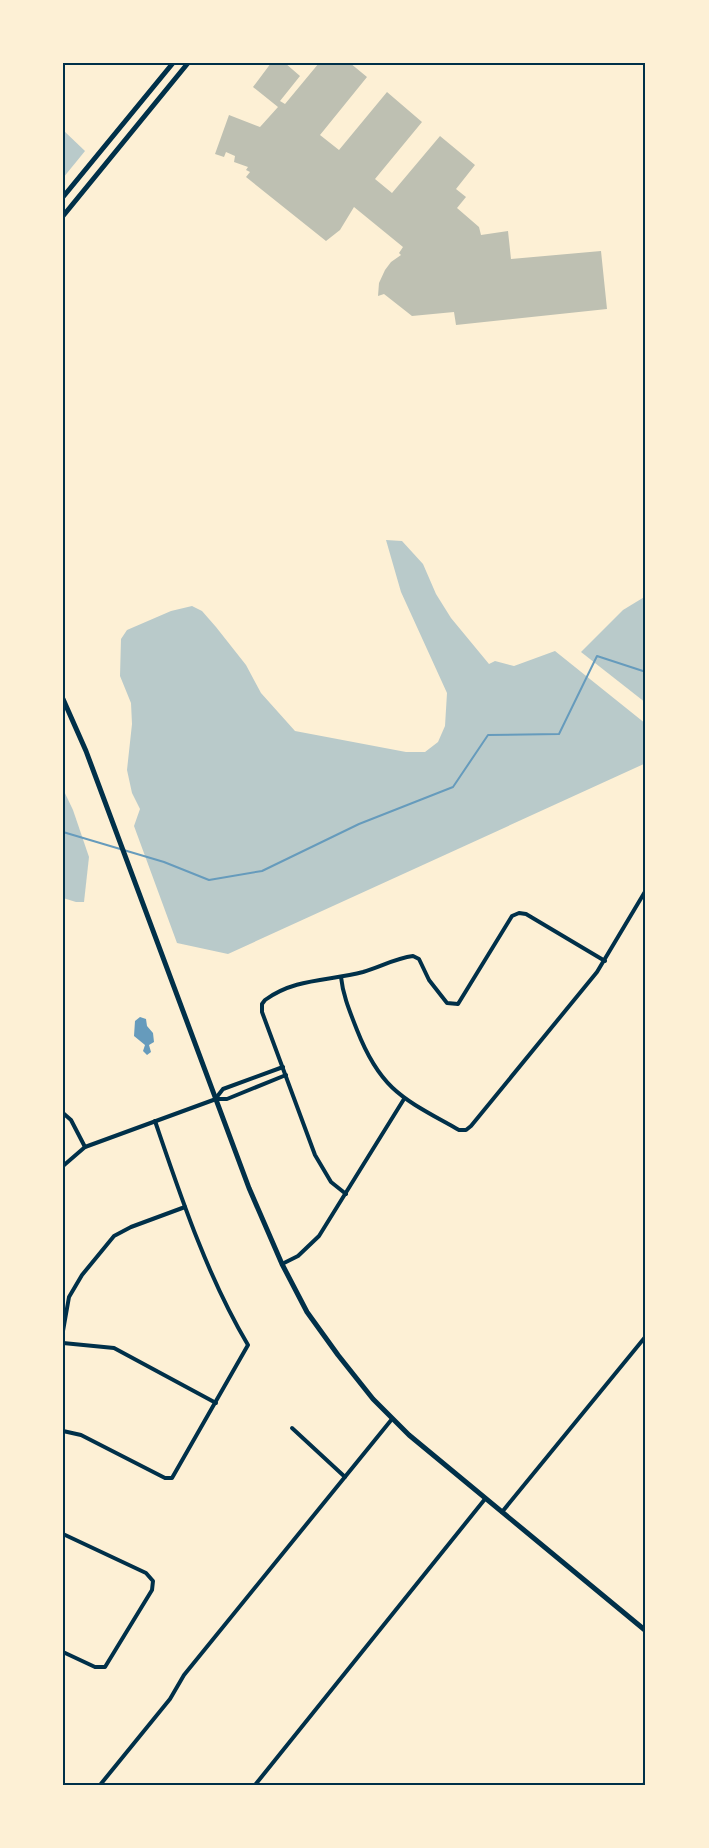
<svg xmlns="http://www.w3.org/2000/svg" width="709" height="1848" viewBox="0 0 709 1848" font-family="Lora,serif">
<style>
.green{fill:#b9caca}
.water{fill:#669bbc}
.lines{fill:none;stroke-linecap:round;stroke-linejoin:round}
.stream{stroke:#669bbc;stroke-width:2}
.building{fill:#bec0b2}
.minor{stroke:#003049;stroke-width:4}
.tertiary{stroke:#003049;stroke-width:4.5}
.secondary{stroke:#003049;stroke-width:5}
.neatline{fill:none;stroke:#003049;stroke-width:2}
</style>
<rect width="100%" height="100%" fill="#fdf0d5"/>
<!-- green -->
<g class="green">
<path d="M63,130L85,151L63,178Z"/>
<path d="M386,540L402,541L423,564L436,594L451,618L489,664L495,661L514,666L555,651L646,724V763L228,954L177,943L134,826L140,809L132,793L127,770L132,724L131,703L120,676L121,639L127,630L171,611L192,606L202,611L216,627L246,665L261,693L295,731L406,752H425L438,742L445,726L447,693L401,592Z"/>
<path d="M646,596V703L581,652L623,610Z"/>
<path d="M63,789L73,810L89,857L84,902H76L63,898Z"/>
</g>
<!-- water -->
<path class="water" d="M140,1017L146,1019L147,1026L153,1033L154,1042L149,1045L151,1052L147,1055L143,1051L145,1045L134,1036L135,1021Z"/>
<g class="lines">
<!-- stream -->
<path class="stream" d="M63,832L164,862L209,880L262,871L359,824L453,787L488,735L559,734L597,656L646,672"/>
</g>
<!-- building -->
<path class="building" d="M271,63H285L300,76L280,101L285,104L319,63H350L367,77L320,135L339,150L387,92L422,122L375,179L392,193L440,136L475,165L456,189L466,197L457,208L479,227L481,235L508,231L511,259L601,251L607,309L456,325L454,312L412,316L384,294L378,296L379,283L385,270L391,262L401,255L399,253L403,247L354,207L340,230L326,241L246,177L250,172L246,170L248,167L234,162L235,156L226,152L224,157L215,154L229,115L260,127L278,107L253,87Z"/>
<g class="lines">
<!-- minor -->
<g class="minor">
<path d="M341,977C343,996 350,1012 357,1030C381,1091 404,1099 459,1130H466L471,1126L597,972L646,890"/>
<path d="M216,1098L223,1089L283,1067"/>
<path d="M63,1113L71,1120L85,1147"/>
<path d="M63,1166L85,1147L216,1099H227L286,1075"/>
<path d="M346,1194L331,1182L315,1155L262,1012V1004L265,1000C295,978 329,981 363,972C380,967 396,958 413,956L419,959L429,980L447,1003L458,1004L512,916L519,913L526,914L605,961"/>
<path d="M282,1264L298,1256L319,1236L404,1099"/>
<path d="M63,1331L69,1297L82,1275L114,1236L131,1227L185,1207"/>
<path d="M63,1343L114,1348L216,1403"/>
<path d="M292,1428L345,1477"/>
<path d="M63,1431L81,1435L165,1478H172L248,1345C207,1276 181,1197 155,1121"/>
<path d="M502,1512L646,1336"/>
<path d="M63,1534L146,1573L153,1581L152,1590L105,1667H95L63,1652"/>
<path d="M100,1785L170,1699L184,1675L392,1419"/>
<path d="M255,1785L485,1499"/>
</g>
<!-- tertiary -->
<path class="tertiary" d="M644,1785L646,1782"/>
<!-- secondary -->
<g class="secondary">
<path d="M63,197L173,63"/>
<path d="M63,216L188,63"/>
<path d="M63,699L86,751L249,1188L282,1264L307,1312L338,1355L373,1399L409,1435L646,1631"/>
</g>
</g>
<!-- border -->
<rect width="709" height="1848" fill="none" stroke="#fdf0d5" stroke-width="129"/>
<rect x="64" y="64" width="580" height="1720" class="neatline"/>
</svg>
